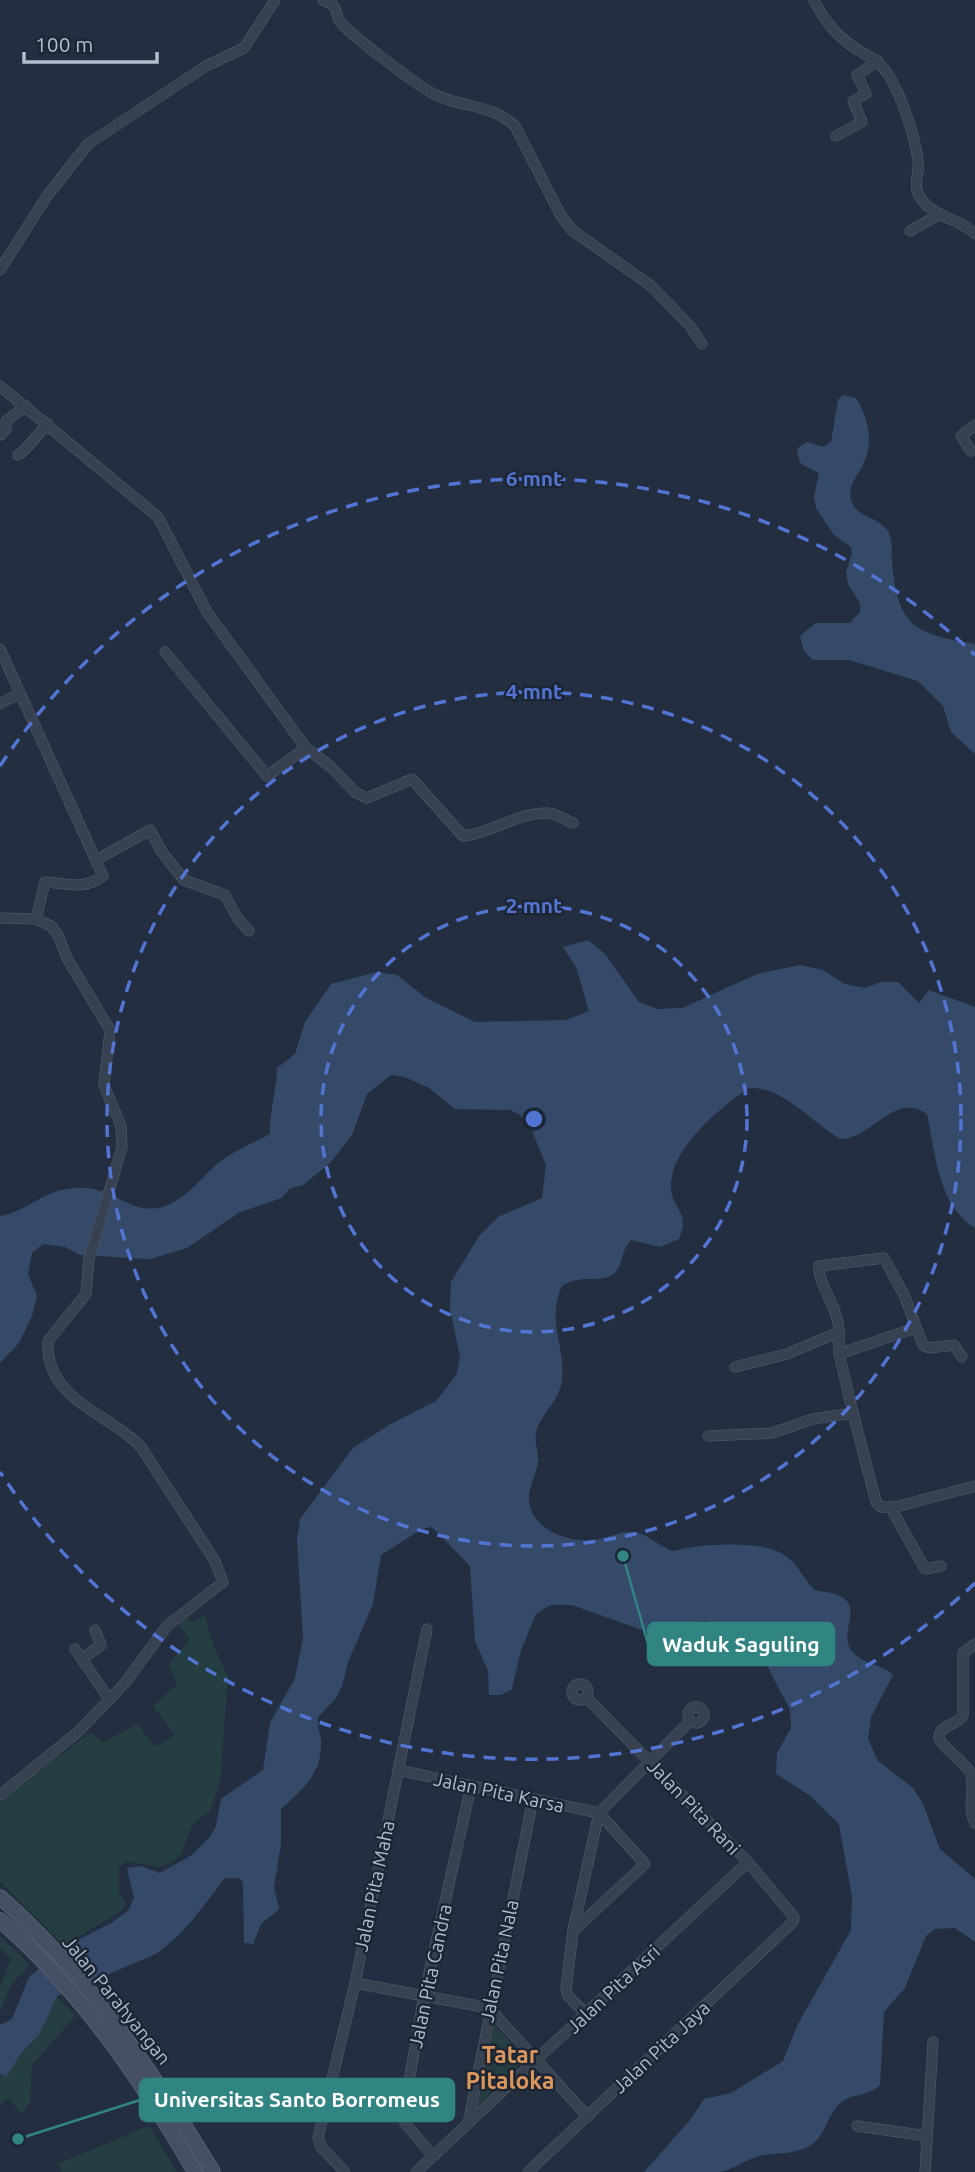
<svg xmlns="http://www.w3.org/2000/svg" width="975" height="2172" viewBox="0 0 975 2172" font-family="Ubuntu,sans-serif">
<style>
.green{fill:#253e42}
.water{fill:#354a69}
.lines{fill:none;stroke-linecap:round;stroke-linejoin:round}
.minor-casing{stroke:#555f6e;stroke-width:11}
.secondary-casing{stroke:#555f6e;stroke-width:16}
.minor{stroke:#374150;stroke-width:10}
.secondary{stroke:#455064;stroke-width:14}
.ring{fill:none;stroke:#5274d3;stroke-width:3.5;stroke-dasharray:12 9}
.labels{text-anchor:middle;stroke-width:5;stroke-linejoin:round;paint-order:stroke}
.street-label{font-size:19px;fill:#b3bccb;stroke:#1c2635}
.quarter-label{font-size:23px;font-weight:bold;fill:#dd965c;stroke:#1c2635}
.centre{fill:#5274d3;stroke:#1c2635;stroke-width:3.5}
.ring-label{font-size:21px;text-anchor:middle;font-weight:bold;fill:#5274d3;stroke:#1c2635;stroke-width:5;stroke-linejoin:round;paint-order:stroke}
.leader{fill:none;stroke:#308481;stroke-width:2.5}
.callout-dot{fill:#308481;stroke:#1c2635;stroke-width:2.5}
.callout{fill:#308481;stroke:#308481;stroke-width:2.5}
.callout-label{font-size:21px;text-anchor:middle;font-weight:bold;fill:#fff}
</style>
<rect width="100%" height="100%" fill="#232f41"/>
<!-- green -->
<g class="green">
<path d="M205,1616L213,1645L228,1677L220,1783L210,1811L193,1824L180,1855L170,1863L158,1867L127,1861L119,1868V1893L126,1904L122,1910L64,1946L0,1881V1800L91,1732L103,1742L138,1724L154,1747L175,1735L153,1706L177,1685L169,1664L190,1639L178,1625L187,1617L192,1623Z"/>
<path d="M0,1936L30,1965L12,1983L0,2011V1988L11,1959L0,1949Z"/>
<path d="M57,1996L75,2016L32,2065L30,2103L21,2113L8,2098L0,2104V2073L6,2076L22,2052L39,2035Z"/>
<path d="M492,2022L526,2058L478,2105Z"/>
<path d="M149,2126L177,2172H62L57,2164Z"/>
</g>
<!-- water -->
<g class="water">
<path d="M843,395L856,398C868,417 873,439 865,460C860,473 847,485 851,500C856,518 879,517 887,530C894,540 891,551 892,561C897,626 914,634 975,644V754L951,732L943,706L918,681L849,660H813L804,651L800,636L816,623H850L860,612V603L848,584L846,572L852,553L851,547L834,535L816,508L814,497L819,473L801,464L797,453L799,447L807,442L823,447L831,442L838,400Z"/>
<path d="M588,940L605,954L639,1002L657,1009L682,1008L757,974L800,965L823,970L845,984L865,988L881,982H898L919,1003L929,990L975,1007V1228C938,1206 935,1152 927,1114C892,1091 874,1139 840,1139C813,1123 782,1086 749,1088C720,1108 670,1148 671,1188C672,1209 691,1213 679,1239L660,1247L631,1240C620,1250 624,1267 612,1275C599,1283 581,1274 562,1286C545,1322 568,1348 561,1385C557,1403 541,1414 536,1432C534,1442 539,1453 538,1463C536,1475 528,1489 529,1499C530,1530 569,1543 594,1540C606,1539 618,1532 630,1532C647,1531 658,1547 673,1551C698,1544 758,1540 781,1553C796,1561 803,1577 814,1590C822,1592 833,1592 840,1596C863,1606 839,1632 851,1650C862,1665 881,1663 893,1675L871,1717L868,1739L878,1761L913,1788L923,1804L940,1849L975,1879V1942L955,1928L935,1929L926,1936L905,1988L884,2012L880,2085C870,2096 853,2093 842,2102C826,2114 827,2135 811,2145C797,2154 780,2153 764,2155C748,2157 734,2170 719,2172C695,2172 668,2172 644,2172L690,2120L704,2099L731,2093L783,2061L798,2024L851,1930L852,1897L839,1824L809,1795L776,1774L777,1753L791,1728L790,1710L759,1650L741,1633L706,1621L687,1624L671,1638L659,1636L572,1605H550L536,1614L521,1650L512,1689L501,1695H489L488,1671L475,1641L470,1566L432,1527L422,1529L381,1555L373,1604L348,1662L342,1686L336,1698L318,1717C316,1727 322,1735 321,1745C321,1776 300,1791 281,1809V1844L274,1887L279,1909L261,1924L253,1944L244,1943L243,1882L238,1878H225C203,1906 186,1933 156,1954L57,1996L39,2035L22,2052L6,2077L0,2073V2025L12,2019L29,1977L74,1942L111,1923L128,1911L134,1898L127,1868L141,1866L160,1873L192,1855L210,1837L216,1826L221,1799L263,1770L270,1723L295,1678L303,1638L297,1540L300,1519L353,1448L389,1425L436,1401L457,1374L460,1357L450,1309L451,1282L479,1236L498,1217L542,1198L546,1165L532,1131L520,1115L510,1110L455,1109L429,1088L405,1077L391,1075L367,1094L352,1135L330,1163L303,1185L289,1189L282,1198L240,1212L187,1248L150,1259L80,1255L65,1247L43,1244L32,1253L28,1274L37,1296L32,1316L19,1343L0,1363V1216C32,1210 44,1186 85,1188C115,1189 133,1217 165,1206C187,1198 198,1181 215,1166C229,1153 253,1143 270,1134C269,1111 277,1091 277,1068L295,1054L305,1022L331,984L377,972L397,975L426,998L475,1022L566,1020L589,1011L576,967L563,947Z"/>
</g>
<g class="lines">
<defs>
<g id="minor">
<path d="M323,0L333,5C337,10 336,14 339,20C345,31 423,90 436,95C463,108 492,104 515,126L561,216L573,231L650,285L690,326L702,344"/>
<path d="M814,0C824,21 835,34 855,48C868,57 879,60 888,74C902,97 914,133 918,160C920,175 911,187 922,200C935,218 960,218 975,234"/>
<path d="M836,136L862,122L853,101L866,94L857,75L878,61"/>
<path d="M910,231L940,214"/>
<path d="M0,270L47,196L88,144L206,66L244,48L275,0"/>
<path d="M0,386L158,517L207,612L306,748L267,776L165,652"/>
<path d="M0,435L6,429V421L26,406"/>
<path d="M971,451L961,436L975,425"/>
<path d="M18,455C31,447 36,434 48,424"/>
<path d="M0,649L103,876C82,891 67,883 45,882L36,919"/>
<path d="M0,704L20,693"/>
<path d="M306,748L331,767L356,793L367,798L412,779L463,836C492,833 519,812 548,813C556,813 565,820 573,823"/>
<path d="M98,859L150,830L162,852L184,880L225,895L238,919L249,931"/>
<path d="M0,918L36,919L51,926L58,935L67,958L110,1030L104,1085L121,1126L122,1147L89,1259L86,1294L48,1341C45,1400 108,1412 141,1447L215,1561L223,1582L167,1626L124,1684L78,1732L0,1795"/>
<path d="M839,1332C839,1307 818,1286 819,1266L884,1258L904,1295L923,1345L929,1348L954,1345L962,1357"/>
<path d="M839,1354L915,1328"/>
<path d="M735,1367L787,1354L839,1332V1354L853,1413"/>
<path d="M708,1436L772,1433L813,1419L853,1413L876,1502L881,1507H895L975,1486"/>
<path d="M891,1508L925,1569L941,1566"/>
<path d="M975,1644L963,1653V1716C958,1724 939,1726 939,1737C939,1745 966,1763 971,1774C975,1790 967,1807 975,1823"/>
<path d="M75,1649L109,1699"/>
<path d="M82,1659L101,1645L95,1630"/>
<circle cx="580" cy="1692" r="8"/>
<circle cx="696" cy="1715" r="8"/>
<path d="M398,1770L599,1813"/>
<path d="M599,1813L690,1721"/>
<path d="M573,1931L645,1864L599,1813"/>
<path d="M355,1983L489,2008L588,2117"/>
<path d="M586,2014L568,1996L566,1989L573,1931L599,1813"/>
<path d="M468,2124L533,1799"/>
<path d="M857,2126L927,2136"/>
<path d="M433,2156L405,2123L403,2115L424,1996L471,1786"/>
<path d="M345,2172L321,2147L318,2138L355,1983L427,1629"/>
<path d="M416,2172L748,1862"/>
<path d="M528,2172L793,1922L794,1917L748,1862L586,1697"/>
<path d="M925,2172L933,2042"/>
</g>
<g id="secondary">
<path d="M0,1897C88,1974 153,2073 213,2172"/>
<path d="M0,1920C81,1991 141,2079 195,2172"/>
</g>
</defs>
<!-- minor casing -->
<use href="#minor" class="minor-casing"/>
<!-- secondary casing -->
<use href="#secondary" class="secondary-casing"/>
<!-- minor -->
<use href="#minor" class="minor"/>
<!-- secondary -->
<use href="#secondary" class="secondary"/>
</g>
<!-- distance rings -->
<g class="ring">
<circle cx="534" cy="1119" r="213"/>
<circle cx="534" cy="1119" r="427"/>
<path d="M975 1583A640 640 0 0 1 0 1472M0 766A640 640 0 0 1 975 655"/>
</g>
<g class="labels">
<!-- street labels -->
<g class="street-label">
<text transform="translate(499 1792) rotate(12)" y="7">Jalan Pita Karsa</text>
<text transform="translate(694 1807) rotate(46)" y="7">Jalan Pita Rani</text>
<text transform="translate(374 1886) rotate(-78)" y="7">Jalan Pita Maha</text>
<text transform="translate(499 1961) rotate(-78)" y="7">Jalan Pita Nala</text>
<text transform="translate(430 1976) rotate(-78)" y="7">Jalan Pita Candra</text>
<text transform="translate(613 1989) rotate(-43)" y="7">Jalan Pita Asri</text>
<text transform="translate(117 2000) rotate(51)" y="7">Jalan Parahyangan</text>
<text transform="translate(661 2047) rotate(-43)" y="7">Jalan Pita Jaya</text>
</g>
<!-- quarter labels -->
<g class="quarter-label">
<text x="510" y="2063">Tatar<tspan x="510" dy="26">Pitaloka</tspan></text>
</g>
</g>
<circle cx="534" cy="1119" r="10" class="centre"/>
<g class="ring-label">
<text x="534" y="486">6 mnt</text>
<text x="534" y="699">4 mnt</text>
<text x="534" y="913">2 mnt</text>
</g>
<!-- callouts -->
<path class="leader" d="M623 1556L648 1644M18 2139L140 2100"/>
<g class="callout-dot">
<circle cx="623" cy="1556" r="7"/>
<circle cx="18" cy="2139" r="7"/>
</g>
<g class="callout">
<rect x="648" y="1623" width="186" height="42" rx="7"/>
<rect x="140" y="2079" width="314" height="42" rx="7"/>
</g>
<g class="callout-label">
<text x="741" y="1652">Waduk Saguling</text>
<text x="297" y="2107">Universitas Santo Borromeus</text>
</g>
<!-- scale -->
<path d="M24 52v10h133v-10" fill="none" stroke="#b3bccb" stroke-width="3.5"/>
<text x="35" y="52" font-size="21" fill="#b3bccb" stroke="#1c2635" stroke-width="5" paint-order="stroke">100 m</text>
</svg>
